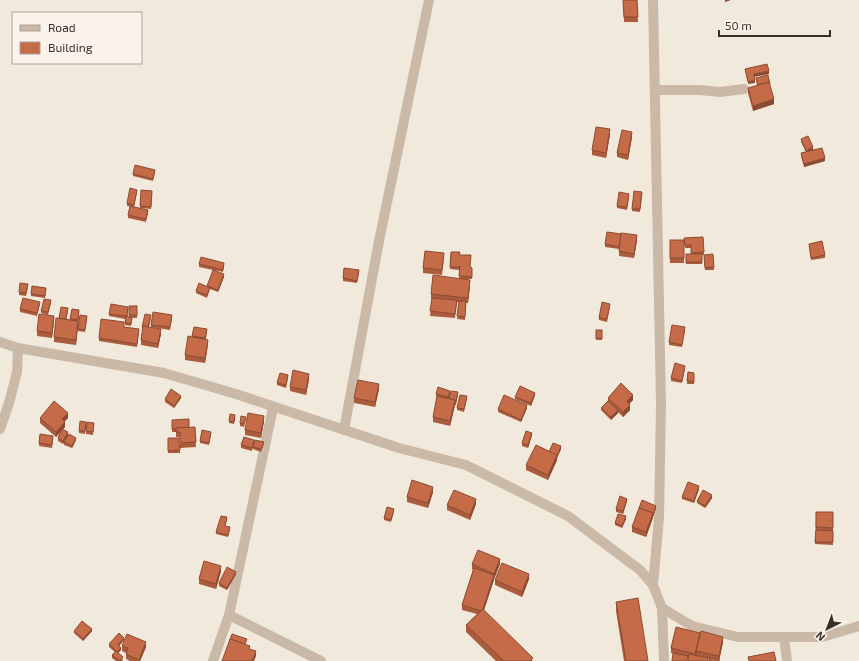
<svg xmlns="http://www.w3.org/2000/svg" width="859" height="661" viewBox="0 0 859 661" font-family="'Exo 2',sans-serif">
<style>
.lines{fill:none;stroke-linecap:round;stroke-linejoin:round}
.minor{stroke:#cbb9a8;stroke-width:10}
.wall{fill:#aa5c3d}
.shaded-wall{fill:#8b4b32}
.building{fill:#c66b47;stroke:#8b4b32}
</style>
<rect width="100%" height="100%" fill="#f2e9dd"/>
<g class="lines">
<!-- minor -->
<g class="minor">
<path d="M653,0L661,404L659,518L653,585"/>
<path d="M655,90H700L720,92L744,89"/>
<path d="M0,342L18,348L164,373L236,394L399,448L466,465L568,516L640,570L653,585L662,608L692,626L738,637H822L859,626"/>
<path d="M0,429L9,403L17,372L18,348"/>
<path d="M344,430L379,241L429,0"/>
<path d="M662,608L664,661"/>
<path d="M229,615L321,661"/>
<path d="M784,637L787,661"/>
<path d="M213,661L229,615L273,408"/>
</g>
</g>
<!-- wall -->
<g class="wall">
<path d="M623,0H637L638,22H624Z"/>
<path d="M756,78L770,86L774,104L753,111L748,93V88L757,86Z"/>
<path d="M610,134L606,158L592,155V150Z"/>
<path d="M632,137L628,160L617,157V153Z"/>
<path d="M801,139L825,161L804,167L801,156V153L806,152L801,142Z"/>
<path d="M155,172L153,181L133,176V174Z"/>
<path d="M141,190L152,191L151,209L140,208Z"/>
<path d="M137,192L134,207L127,206V203Z"/>
<path d="M642,194L640,212L632,211V209Z"/>
<path d="M629,196L627,210L617,208V206Z"/>
<path d="M148,213L146,222L128,218V215Z"/>
<path d="M621,234L619,249L605,247V244Z"/>
<path d="M703,237L704,255H702V264H686V254H691V248H685L684,238Z"/>
<path d="M637,240L634,258L619,256V251Z"/>
<rect x="670" y="240" width="14" height="23"/>
<path d="M809,244L825,255V258L811,260Z"/>
<path d="M451,252L459,255L470,267L472,268V279H459L470,285L468,303H466L465,320L457,319L459,302H457L455,318L430,316L432,299H431V294L459,278V269V270L450,269Z"/>
<path d="M444,258L442,275L423,273V268Z"/>
<path d="M704,258L714,267V270H705Z"/>
<path d="M199,264L224,265L223,272L214,270L224,277L218,292L210,289L207,298L196,293V291L207,287L213,270L199,267Z"/>
<path d="M359,273L357,283L343,281V278Z"/>
<path d="M28,287L26,296L19,295V292Z"/>
<path d="M46,291L45,298L31,296V294Z"/>
<path d="M51,303L48,315L54,321L52,338L37,336V331L48,315L41,313V311Z"/>
<path d="M40,304L37,316L20,312V309Z"/>
<path d="M129,306H137V318H132L131,326L125,325V319L109,316V314L128,310L127,317H129Z"/>
<path d="M610,306L607,322L599,320V318Z"/>
<path d="M72,309L79,313L76,345L54,342V337L68,311L66,320H70Z"/>
<path d="M87,316L85,332L78,331V329Z"/>
<path d="M151,318L149,327L161,334L158,348L141,345V340L143,329H142V327Z"/>
<path d="M172,318L170,330L151,327V325Z"/>
<path d="M124,327L139,331L137,347L99,341V338Z"/>
<path d="M194,327L207,331L206,339L208,344L205,363L185,360V355L192,337Z"/>
<rect x="596" y="330" width="6" height="10"/>
<path d="M685,330L682,347L669,345V342Z"/>
<path d="M685,368L682,383L671,381V378Z"/>
<path d="M688,372L694,373V384H687Z"/>
<path d="M288,378L286,388L277,385V383Z"/>
<path d="M309,379L306,395L290,391V387Z"/>
<path d="M379,389L375,407L354,403V398Z"/>
<path d="M450,393L449,399L458,394L456,405H455L450,426L433,422V417L437,397H436V394Z"/>
<path d="M535,395L531,406L515,399V397Z"/>
<path d="M181,398L174,408L165,402V399Z"/>
<path d="M467,398L464,412L457,410V408Z"/>
<path d="M608,398L633,400L629,404L630,410L623,417L618,412V413L611,420L601,410V408L608,401Z"/>
<path d="M527,408L521,422L498,412V409Z"/>
<path d="M235,417L234,424L229,423V421Z"/>
<path d="M40,418H68L64,422L65,427L63,429L68,435L63,444L58,441V438L62,430L56,437L40,423Z"/>
<path d="M246,419L244,427L240,426V423Z"/>
<path d="M172,420L189,428L195,427L196,447L180,448V437H176V432H172Z"/>
<path d="M264,421L261,438L245,435V430Z"/>
<path d="M86,422L85,434L79,433V431Z"/>
<path d="M94,423L93,435L86,434V431Z"/>
<path d="M211,434L209,445L200,443V441Z"/>
<path d="M532,435L528,448L522,446V443Z"/>
<path d="M53,438L52,448L39,446V443Z"/>
<path d="M168,438L179,445H180V453H168Z"/>
<path d="M76,440L72,448L64,445V442Z"/>
<path d="M254,443L252,451L241,448V445Z"/>
<path d="M264,444L261,452L253,449V447Z"/>
<path d="M561,449L557,458V460L548,480L526,470V465L549,452Z"/>
<path d="M699,489L694,503L682,499V497Z"/>
<path d="M433,492L428,508L407,502V497Z"/>
<path d="M712,498L705,508L697,503V501Z"/>
<path d="M627,501L623,514L616,512V509Z"/>
<path d="M476,504L470,520L447,510V505Z"/>
<path d="M656,508L646,537L632,532V527Z"/>
<path d="M394,512L391,522L384,520V518Z"/>
<path d="M816,512H833V545L815,544Z"/>
<path d="M626,519L622,528L615,525V523Z"/>
<path d="M227,520L225,526L230,530L228,537L216,534V532Z"/>
<path d="M472,564H500L494,579L484,610L533,661H496L466,632V625L477,614L462,610V605L473,570L472,569Z"/>
<path d="M221,571L216,589L199,584V579Z"/>
<path d="M236,574L227,590L219,586V583Z"/>
<path d="M529,579L522,597L495,585V580Z"/>
<path d="M616,602L648,661H624L616,611Z"/>
<path d="M74,631H92L83,641L74,633Z"/>
<path d="M700,637L723,642L719,661L708,659V661L671,653V648Z"/>
<path d="M124,640L119,646L121,650L118,653L123,660L122,661H116L112,658V655L115,652L109,647V644Z"/>
<path d="M122,646L146,647L140,661H130L126,659V653L122,651Z"/>
</g>
<!-- shaded-wall -->
<g class="shaded-wall">
<path d="M725,0H731L725,2Z"/>
<path d="M769,71V74L754,77V74Z"/>
<path d="M755,80V83L748,84V82Z"/>
<path d="M774,99V104L753,111V106Z"/>
<path d="M610,129V134L606,158V153Z"/>
<path d="M632,132V137L628,160V155Z"/>
<path d="M813,147V150L806,153V151Z"/>
<path d="M825,158V161L804,167V164Z"/>
<path d="M637,235V240L634,258V254Z"/>
<path d="M224,274V277L218,292V290Z"/>
<path d="M470,280V285L468,303V298Z"/>
<path d="M79,310L78,326L76,345V340Z"/>
<path d="M54,316V321L52,338V333Z"/>
<path d="M161,329V334L158,348V344Z"/>
<path d="M208,340V344L205,363V358Z"/>
<path d="M309,374V379L306,395V390Z"/>
<path d="M379,384V389L375,407V402Z"/>
<path d="M535,393V395L531,406V403Z"/>
<path d="M633,395V400L627,406V401Z"/>
<path d="M181,396V398L174,408V406Z"/>
<path d="M455,400V405L450,426V421Z"/>
<path d="M527,405V408L521,422V420Z"/>
<path d="M630,405V410L623,417V412Z"/>
<path d="M618,410V413L611,420V417Z"/>
<path d="M68,413V418L62,424V419Z"/>
<path d="M264,416V421L261,438V433Z"/>
<path d="M65,422V427L56,437V432Z"/>
<path d="M68,432V435L63,444V441Z"/>
<path d="M532,433V435L528,448V445Z"/>
<path d="M76,438V440L72,448V446Z"/>
<path d="M561,446V449L557,458V460L548,480V475Z"/>
<path d="M699,486V489L694,503V501Z"/>
<path d="M433,487V492L428,508V503Z"/>
<path d="M712,495V498L705,508V506Z"/>
<path d="M476,499V504L470,520V515Z"/>
<path d="M627,499V501L623,514V511Z"/>
<path d="M656,506V508L653,517V515Z"/>
<path d="M653,513V518L646,537V532Z"/>
<path d="M626,516V519L622,528V526Z"/>
<path d="M500,559V564L494,579V574Z"/>
<path d="M221,566V571L216,589V584Z"/>
<path d="M236,572V574L227,590V588Z"/>
<path d="M529,574V579L522,597V592Z"/>
<path d="M494,575V580L482,616V611Z"/>
<path d="M92,629V631L83,641V639Z"/>
<path d="M700,633V638L695,659V654Z"/>
<path d="M723,637V642L719,661V656Z"/>
<path d="M124,638V640L118,647V645Z"/>
<path d="M146,642V647L140,661H139Z"/>
<path d="M121,648V650L117,654V652Z"/>
<path d="M256,651V656L254,661H252Z"/>
</g>
<!-- building -->
<g class="building">
<path d="M623,0H637L638,17H624Z"/>
<path d="M767,64L769,71L754,74L755,80L748,82L745,69Z"/>
<path d="M768,75L770,84H769V82L758,85L756,78Z"/>
<path d="M769,82L774,99L753,106L748,88Z"/>
<path d="M596,127L610,129L606,153L592,150Z"/>
<path d="M622,130L632,132L628,155L617,153Z"/>
<path d="M808,136L813,147L806,151L801,139Z"/>
<path d="M822,148L825,158L804,164L801,153Z"/>
<path d="M135,165L155,170L153,179L133,174Z"/>
<path d="M130,188L137,190L134,205L127,203Z"/>
<path d="M141,190L152,191L151,207L140,206Z"/>
<path d="M634,191L642,192L640,209H632Z"/>
<path d="M619,192L629,194L627,207L617,206Z"/>
<path d="M130,206L148,210L146,219L128,215Z"/>
<path d="M607,232L621,234L619,247L605,244Z"/>
<path d="M621,233L637,235L634,254L619,251Z"/>
<path d="M703,237L704,252L691,253V245H685L684,238Z"/>
<rect x="670" y="240" width="14" height="18"/>
<path d="M822,241L825,255L811,258L809,244Z"/>
<path d="M425,251L444,253L442,270L423,268Z"/>
<path d="M451,252H460L459,255H471L470,267L472,268V277L459,276L460,266L459,267H450Z"/>
<rect x="686" y="254" width="16" height="8"/>
<path d="M713,254L714,267L705,268L704,255Z"/>
<path d="M201,257L224,263L223,270L199,264Z"/>
<path d="M344,268L359,270L357,281L343,278Z"/>
<path d="M213,270L224,274L218,290L207,286Z"/>
<path d="M433,275L470,280L468,298L431,294Z"/>
<path d="M20,283L28,284L26,293L19,292Z"/>
<path d="M199,283L210,288L207,295L196,291Z"/>
<path d="M32,286L46,288L45,296L31,294Z"/>
<path d="M23,298L40,302L37,313L20,309Z"/>
<path d="M432,298L457,300L455,314L430,311Z"/>
<path d="M44,299L51,300L48,312L41,311Z"/>
<path d="M459,301H466L465,317L457,316Z"/>
<path d="M602,302L610,304L607,319L599,318Z"/>
<path d="M111,304L128,307L127,316L109,314Z"/>
<rect x="129" y="306" width="8" height="9"/>
<path d="M61,307L68,308L66,319L59,318Z"/>
<path d="M72,309L79,310L78,320L70,319Z"/>
<path d="M153,312L172,315L170,327L151,325Z"/>
<path d="M39,314L54,316L52,333L37,331Z"/>
<path d="M145,314L151,315L148,327L143,326V327H142Z"/>
<path d="M80,315L87,316L85,330L78,329Z"/>
<path d="M126,316L132,318L131,324L125,323Z"/>
<path d="M56,318L78,321L76,340L54,337Z"/>
<path d="M101,319L124,322V327L139,329L137,344L99,338Z"/>
<path d="M672,325L685,327L682,345L669,342Z"/>
<path d="M143,326L161,329L158,344L141,340Z"/>
<path d="M194,327L207,329L205,338L192,336Z"/>
<rect x="596" y="330" width="6" height="8"/>
<path d="M188,336L208,340L205,358L185,355Z"/>
<path d="M675,363L685,366L682,381L671,378Z"/>
<path d="M293,370L309,374L306,390L290,387Z"/>
<path d="M688,372L694,373V382L687,381Z"/>
<path d="M280,373L288,375L286,385L277,383Z"/>
<path d="M358,380L379,384L375,402L354,398Z"/>
<path d="M621,383L633,395L627,401L630,405L623,412L608,398Z"/>
<path d="M520,386L535,393L531,403L515,397Z"/>
<path d="M438,387L450,391L448,397L436,394Z"/>
<path d="M171,389L181,396L174,406L165,399Z"/>
<path d="M451,391L458,392L456,402H455V400L449,399Z"/>
<path d="M460,395L467,396L464,409L457,408Z"/>
<path d="M504,395L527,405L521,420L498,409Z"/>
<path d="M437,396L455,400L450,421L433,417Z"/>
<path d="M54,401L68,413L62,419L65,422L56,432L40,418Z"/>
<path d="M608,401L618,410L611,417L601,408Z"/>
<path d="M248,413L264,416L261,433L245,430Z"/>
<path d="M230,414L235,415L234,422L229,421Z"/>
<path d="M241,416L246,417L244,424L240,423Z"/>
<path d="M189,419V428H176V429H172V420Z"/>
<path d="M80,421L86,422L85,431H79Z"/>
<path d="M87,422L94,423L93,432L86,431Z"/>
<path d="M195,427L196,442L180,443V432H176V428Z"/>
<path d="M62,429L68,432L63,441L58,438Z"/>
<path d="M202,430L211,432L209,443L200,441Z"/>
<path d="M526,431L532,433L528,445L522,443Z"/>
<path d="M40,434L53,436L52,445L39,443Z"/>
<path d="M69,434L76,438L72,446L64,442Z"/>
<path d="M244,437L254,440L252,448L241,445Z"/>
<path d="M168,438H179V445H180V450L168,451Z"/>
<path d="M255,440L264,442L261,449L253,447Z"/>
<path d="M553,443L561,446L557,456L549,452Z"/>
<path d="M536,445L557,455L548,475L526,465Z"/>
<path d="M412,480L433,487L428,503L407,497Z"/>
<path d="M688,482L699,486L694,501L682,497Z"/>
<path d="M454,490L476,499L470,515L447,505Z"/>
<path d="M703,490L712,495L705,506L697,501Z"/>
<path d="M620,496L627,499L623,511L616,509Z"/>
<path d="M642,500L656,506L653,515V513L639,508Z"/>
<path d="M387,507L394,509L391,520L384,518Z"/>
<path d="M639,508L653,513L646,532L632,527Z"/>
<path d="M816,512H833V528L816,527Z"/>
<path d="M618,514L626,516L622,526L615,523Z"/>
<path d="M221,516L227,517L225,526L230,527L228,535L216,532Z"/>
<path d="M816,530L833,531V542H815Z"/>
<path d="M478,550L500,559L494,574L472,564Z"/>
<path d="M204,561L221,566L216,584L199,579Z"/>
<path d="M502,563L529,574L522,592L495,580Z"/>
<path d="M227,567L236,572L227,588L219,583Z"/>
<path d="M474,568L494,575L483,609L481,611L462,605Z"/>
<path d="M638,598L648,661H626L616,602Z"/>
<path d="M483,609L533,658L530,661H504L466,625Z"/>
<path d="M82,621L92,629L83,639L74,631Z"/>
<path d="M676,627L700,633L695,654L671,648Z"/>
<path d="M701,631L723,637L719,656L696,651Z"/>
<path d="M119,633L124,638L118,645L121,648L117,652L109,644Z"/>
<path d="M127,634L146,642L139,660L126,654L128,648L122,646Z"/>
<path d="M232,634L247,639L245,644L230,639Z"/>
<path d="M230,639L250,646L249,649L256,651L252,661H222Z"/>
<path d="M116,651L123,657L120,661L112,655Z"/>
<path d="M774,652L776,661H749L748,657Z"/>
<path d="M673,653L688,656L687,661H672Z"/>
<path d="M689,654L708,658V661H688Z"/>
<path d="M710,658L719,659V661H709Z"/>
</g>
<!-- legend -->
<rect x="12" y="12" width="130" height="52" fill="#faf3e9" stroke="#aca49c"/>
<rect x="20" y="25" width="20" height="6" fill="#cbb9a8" stroke="#aca49c"/>
<text x="48" y="32" font-size="12" fill="#372e28">Road</text>
<rect x="20" y="42" width="20" height="12" fill="#c66b47" stroke="#aca49c"/>
<text x="48" y="52" font-size="12" fill="#372e28">Building</text>
<!-- north arrow -->
<g transform="translate(827 629) rotate(222)" stroke="#faf3e9" stroke-width="3" paint-order="stroke">
<path d="M0-3L7 15L0 10L-7 15Z" fill="#372e28"/>
<text y="-6" font-size="11" font-weight="bold" text-anchor="middle" fill="#372e28">N</text>
</g>
<!-- scale -->
<path d="M719 30v6h111v-6" fill="none" stroke="#372e28" stroke-width="2"/>
<text x="725" y="30" font-size="12" fill="#372e28" stroke="#faf3e9" stroke-width="3" paint-order="stroke">50 m</text>
</svg>
